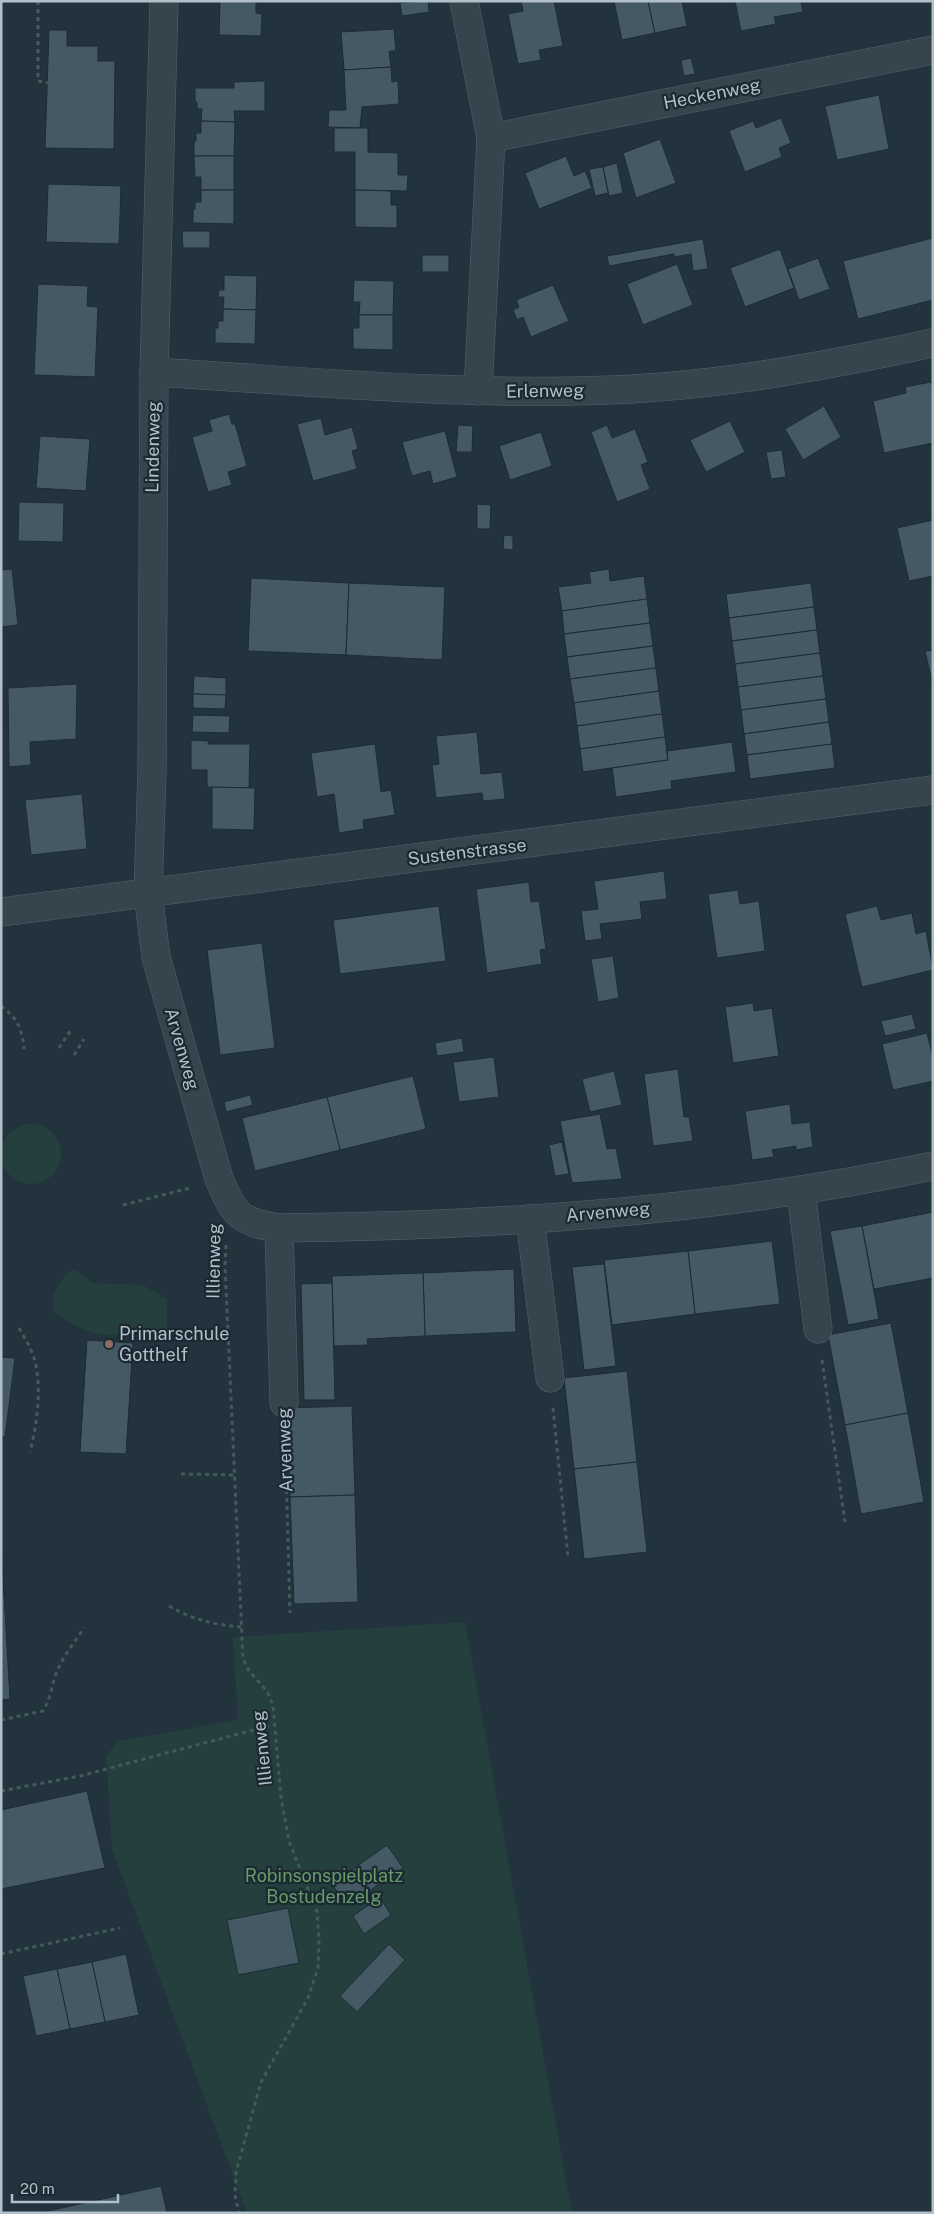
<svg xmlns="http://www.w3.org/2000/svg" width="934" height="2214" viewBox="0 0 934 2214" font-family="'Public Sans',sans-serif">
<style>
.green{fill:#243f3d}
.building{fill:#455965;stroke:#1d2b35}
.lines{fill:none;stroke-linecap:round;stroke-linejoin:round}
.minor-casing{stroke:#54626c;stroke-width:29}
.path{stroke:#425b59;stroke-width:3;stroke-dasharray:4 4;stroke-linecap:butt}
.minor{stroke:#36444e;stroke-width:28}
.education-dot{fill:#8d6e63;stroke:#1b2933;stroke-width:2}
.labels{text-anchor:middle;stroke-width:4.5;stroke-linejoin:round;paint-order:stroke}
.street-label{font-size:18px;fill:#b1bfc9;stroke:#1b2933}
.poi-label{font-size:18px;fill:#b1bfc9;stroke:#1b2933;text-anchor:start}
.park-label{font-size:18px;fill:#679c69;stroke:#1b2933}
</style>
<rect width="100%" height="100%" fill="#22333e"/>
<!-- green -->
<g class="green">
<circle cx="31" cy="1154" r="30"/>
<path d="M73,1270L77,1271L92,1283L143,1285L167,1299V1341H148L139,1330C131,1330 124,1335 116,1335C92,1337 72,1325 54,1311C48,1299 61,1276 73,1270Z"/>
<path d="M465,1622L572,2213H247L112,1849L106,1756L118,1741L238,1720L233,1637Z"/>
</g>
<!-- building -->
<g class="building">
<path d="M220,1H256V13L262,14L261,36L219,35Z"/>
<path d="M428,1L429,12L402,16L400,3Z"/>
<path d="M521,1H554L563,46L539,50L541,60L518,64L508,14L523,11Z"/>
<path d="M614,1H648L655,33L622,40Z"/>
<path d="M648,1H682L687,26L655,33Z"/>
<path d="M735,1H801L803,12L774,17L776,24L741,31Z"/>
<path d="M394,29L396,51H389L391,67L344,70L341,32Z"/>
<path d="M49,30H67V46H98V61H115L114,149L45,148Z"/>
<path d="M691,58L695,74L684,76L681,60Z"/>
<path d="M391,67L392,82L398,81L399,104L362,107L360,128L328,127L329,110H346L344,70Z"/>
<path d="M265,81V111H234L235,122L201,121L202,109H197V102L195,103V88H234V82Z"/>
<path d="M879,95L889,149L837,160L825,106Z"/>
<path d="M781,118L791,143L779,148L782,157L745,172L729,131L753,121L756,128Z"/>
<path d="M201,121L235,122L234,156H194V141H196V133H201Z"/>
<path d="M334,128H368V152L398,153V175H408L407,191L355,190V152H334Z"/>
<path d="M660,139L676,183L636,198L623,153Z"/>
<path d="M194,156H234V190H201V177H195Z"/>
<path d="M566,156L574,176L585,171L592,188L539,209L525,173Z"/>
<path d="M617,163L623,193L609,196L603,167Z"/>
<path d="M603,167L608,193L595,196L589,169Z"/>
<path d="M48,184L121,186L119,244L46,242Z"/>
<path d="M201,190H234V224L193,223V209H195V202H201Z"/>
<path d="M355,190L391,191V205H397V228L355,227Z"/>
<path d="M182,231H210V248H183Z"/>
<path d="M933,238V300L858,319L843,261Z"/>
<path d="M703,239L708,269L693,271L691,254L674,257V254L609,266L607,256Z"/>
<path d="M780,249L794,288L745,307L730,268Z"/>
<rect x="422" y="255" width="27" height="17"/>
<path d="M818,258L830,289L799,300L788,269Z"/>
<path d="M677,264L693,305L643,325L627,284Z"/>
<path d="M224,275L257,276L256,310L223,309L224,297H218L219,290H224Z"/>
<path d="M354,280L394,281L393,315H359L360,302H353Z"/>
<path d="M38,284L88,286L87,306L98,307L95,377L34,375Z"/>
<path d="M553,285L569,321L531,337L523,317L517,320L513,310L519,307L516,300Z"/>
<path d="M223,309L256,310L255,344L215,343V328H218V321H223Z"/>
<path d="M359,315H393V350L353,349V328H359Z"/>
<path d="M931,382L933,388V443L884,453L873,401L906,393L905,387Z"/>
<path d="M824,406L841,437L803,460L785,429Z"/>
<path d="M229,414L232,424H235L247,466L228,472L232,485L208,492L192,437L212,431L209,420Z"/>
<path d="M321,418L325,435L352,427L358,449L352,451L357,469L313,481L297,424Z"/>
<path d="M730,421L745,452L706,472L690,440Z"/>
<path d="M458,425L473,426L472,452H456Z"/>
<path d="M607,425L612,438L635,429L648,462L641,465L650,489L617,502L591,432Z"/>
<path d="M445,431L457,477L433,484L430,471L412,476L402,442Z"/>
<path d="M541,432L552,466L510,480L499,446Z"/>
<path d="M40,436L90,439L86,491L36,488Z"/>
<path d="M782,450L786,477L771,479L766,452Z"/>
<path d="M19,502L64,503L63,542L18,541Z"/>
<path d="M477,504L491,505L490,529H477Z"/>
<path d="M933,520V576L909,581L897,528Z"/>
<path d="M504,535L513,536V550L503,549Z"/>
<path d="M12,569L18,625L1,627V570Z"/>
<path d="M609,569L610,581L644,576L647,599L562,611L558,587L591,583L589,572Z"/>
<path d="M251,578L349,583L346,655L248,651Z"/>
<path d="M349,583L445,587L442,660L346,655Z"/>
<path d="M811,583L814,607L729,618L726,594Z"/>
<path d="M647,599L650,623L564,634L562,611Z"/>
<path d="M814,607L817,630L732,641L729,618Z"/>
<path d="M650,623L653,646L567,657L564,634Z"/>
<path d="M817,630L820,653L735,664L732,641Z"/>
<path d="M653,646L656,668L570,679L567,657Z"/>
<path d="M933,650V685L925,651Z"/>
<path d="M820,653L823,676L738,687L735,664Z"/>
<path d="M656,668L659,691L574,703L570,679Z"/>
<path d="M194,676L226,678V695L193,694Z"/>
<path d="M823,676L826,699L741,710L738,687Z"/>
<path d="M77,684L76,739L30,742L31,765L9,767L8,688Z"/>
<path d="M659,691L662,714L577,726L574,703Z"/>
<path d="M193,694L226,695L225,709L193,708Z"/>
<path d="M826,699L829,722L744,734L741,710Z"/>
<path d="M662,714L665,737L580,749L577,726Z"/>
<path d="M193,715L230,716L229,733L192,732Z"/>
<path d="M829,722L832,744L747,755L744,734Z"/>
<path d="M477,732L481,774L502,772L505,799L483,801L482,793L436,798L432,765L439,764L436,736Z"/>
<path d="M665,737L668,760L583,772L580,749Z"/>
<path d="M191,740L209,741L208,744H250L249,788L207,787V770H191Z"/>
<path d="M732,742L736,772L671,781L672,789L616,797L612,768L668,760L667,751Z"/>
<path d="M375,744L381,792L391,790L395,815L363,820L364,829L339,833L334,794L317,797L311,753Z"/>
<path d="M832,744L835,768L750,779L747,755Z"/>
<path d="M212,787L255,788L254,830L212,829Z"/>
<path d="M82,794L87,849L31,855L25,800Z"/>
<path d="M664,871L667,899L640,902L642,919L600,924L602,939L585,941L581,911L598,909L594,881Z"/>
<path d="M529,882L531,902L539,901L546,949L540,950L542,964L487,973L476,889Z"/>
<path d="M738,890L740,904L759,901L765,951L717,958L708,894Z"/>
<path d="M439,906L446,961L340,974L333,920Z"/>
<path d="M877,906L881,920L912,913L916,934L926,931L933,970L862,987L845,914Z"/>
<path d="M262,943L275,1048L220,1055L207,950Z"/>
<path d="M613,956L619,998L598,1002L591,959Z"/>
<path d="M753,1003L754,1011L772,1008L779,1056L733,1063L725,1007Z"/>
<path d="M912,1014L916,1029L885,1036L881,1021Z"/>
<path d="M927,1033L933,1058V1081L893,1090L882,1044Z"/>
<path d="M462,1038L464,1052L437,1056L435,1043Z"/>
<path d="M494,1057L499,1097L459,1102L453,1062Z"/>
<path d="M678,1069L684,1117H689L693,1141L653,1146L644,1074Z"/>
<path d="M614,1071L622,1105L590,1112L582,1079Z"/>
<path d="M413,1076L426,1129L340,1150L327,1097Z"/>
<path d="M250,1095L253,1105L226,1112L224,1102Z"/>
<path d="M327,1097L340,1150L255,1171L242,1118Z"/>
<path d="M790,1104L792,1124L810,1122L813,1147L796,1150V1146L772,1150L774,1157L752,1160L745,1111Z"/>
<path d="M600,1114L607,1149L616,1148L622,1179L572,1183L560,1121Z"/>
<path d="M562,1142L569,1174L555,1176L549,1145Z"/>
<path d="M933,1212V1278L874,1289L862,1226Z"/>
<path d="M862,1226L879,1319L848,1325L830,1231Z"/>
<path d="M772,1241L780,1304L695,1314L688,1251Z"/>
<path d="M688,1251L695,1314L612,1325L604,1260Z"/>
<path d="M604,1264L616,1366L584,1370L572,1267Z"/>
<path d="M514,1269L516,1332L425,1336L423,1273Z"/>
<path d="M423,1273L425,1336L367,1339L368,1345L334,1346L332,1276Z"/>
<path d="M332,1283L335,1400H304L301,1284Z"/>
<path d="M891,1323L908,1413L845,1425L828,1335Z"/>
<path d="M87,1340L133,1343L126,1454L80,1452Z"/>
<path d="M1,1357L15,1358L5,1437L1,1436Z"/>
<path d="M627,1371L637,1462L574,1469L564,1378Z"/>
<path d="M352,1406L355,1495L290,1497L287,1408Z"/>
<path d="M908,1413L924,1502L861,1514L845,1425Z"/>
<path d="M637,1462L647,1552L584,1559L574,1469Z"/>
<path d="M355,1495L358,1602L294,1604L290,1497Z"/>
<path d="M1,1543L10,1699L1,1700Z"/>
<path d="M87,1791L105,1868L1,1889V1810Z"/>
<path d="M387,1845L403,1868L347,1906L332,1884Z"/>
<path d="M380,1897L391,1915L364,1934L353,1916Z"/>
<path d="M288,1908L299,1963L238,1975L227,1920Z"/>
<path d="M389,1944L405,1960L357,2012L340,1996Z"/>
<path d="M126,1954L139,2015L105,2022L92,1962Z"/>
<path d="M92,1962L105,2022L70,2029L57,1969Z"/>
<path d="M57,1969L70,2029L36,2036L23,1976Z"/>
<path d="M161,2186L167,2213H39Z"/>
</g>
<g class="lines">
<defs>
<g id="minor">
<path d="M164,1L154,372L152,772L148,894L156,957L219,1179C234,1215 240,1222 279,1228C498,1226 719,1211 933,1166"/>
<path d="M464,1L491,138L478,391"/>
<path d="M491,138L933,50"/>
<path d="M154,372C306,381 458,396 610,390C719,386 826,366 933,343"/>
<path d="M1,912L933,790"/>
<path d="M801,1191L818,1329"/>
<path d="M530,1219L550,1378"/>
<path d="M279,1228L284,1403"/>
</g>
</defs>
<!-- minor casing -->
<use href="#minor" class="minor-casing"/>
<!-- path -->
<g class="path">
<path d="M38,1V81L48,83"/>
<path d="M1,1006C18,1019 22,1028 24,1049"/>
<path d="M59,1048L72,1028"/>
<path d="M74,1055L84,1039"/>
<path d="M123,1205L190,1188"/>
<path d="M226,1245L225,1266L243,1659L249,1671L267,1691L273,1705L281,1798L289,1841L317,1912L319,1941L318,1968L308,1998L261,2082L236,2172L235,2195L239,2213"/>
<path d="M19,1328C24,1337 30,1346 33,1355C43,1382 37,1425 30,1452"/>
<path d="M822,1360L845,1522"/>
<path d="M553,1408L568,1557"/>
<path d="M285,1434L290,1613"/>
<path d="M181,1474L235,1475"/>
<path d="M169,1606C194,1620 211,1624 241,1627"/>
<path d="M1,1720L43,1711C51,1699 52,1682 58,1669C65,1654 75,1641 84,1628"/>
<path d="M1,1791L80,1776L276,1724"/>
<path d="M1,1954L120,1928"/>
</g>
<!-- minor -->
<use href="#minor" class="minor"/>
</g>
<!-- markers -->
<circle class="education-dot" cx="109" cy="1344" r="5"/>
<g class="labels">
<!-- street labels -->
<g class="street-label">
<text transform="translate(712 94) rotate(-11)" y="6">Heckenweg</text>
<text transform="translate(545 391) rotate(-1)" y="6">Erlenweg</text>
<text transform="translate(153 447) rotate(-89)" y="6">Lindenweg</text>
<text transform="translate(467 852) rotate(-7)" y="6">Sustenstrasse</text>
<text transform="translate(182 1049) rotate(74)" y="6">Arvenweg</text>
<text transform="translate(608 1212) rotate(-5)" y="6">Arvenweg</text>
<text transform="translate(214 1261) rotate(-89)" y="6">Illienweg</text>
<text transform="translate(285 1450) rotate(-92)" y="6">Arvenweg</text>
<text transform="translate(262 1748) rotate(-96)" y="6">Illienweg</text>
</g>
<!-- poi labels -->
<g class="poi-label">
<text x="119" y="1340">Primarschule<tspan x="119" dy="21">Gotthelf</tspan></text>
</g>
<!-- park labels -->
<g class="park-label">
<text x="324" y="1882">Robinsonspielplatz<tspan x="324" dy="21">Bostudenzelg</tspan></text>
</g>
</g>
<!-- border -->
<rect width="934" height="2214" fill="none" stroke="#b1bfc9" stroke-width="5"/>
<!-- scale -->
<path d="M12 2194v8h106v-8" fill="none" stroke="#b1bfc9" stroke-width="2.5"/>
<text x="20" y="2194" font-size="15" fill="#b1bfc9" stroke="#1b2933" stroke-width="4" paint-order="stroke">20 m</text>
</svg>
